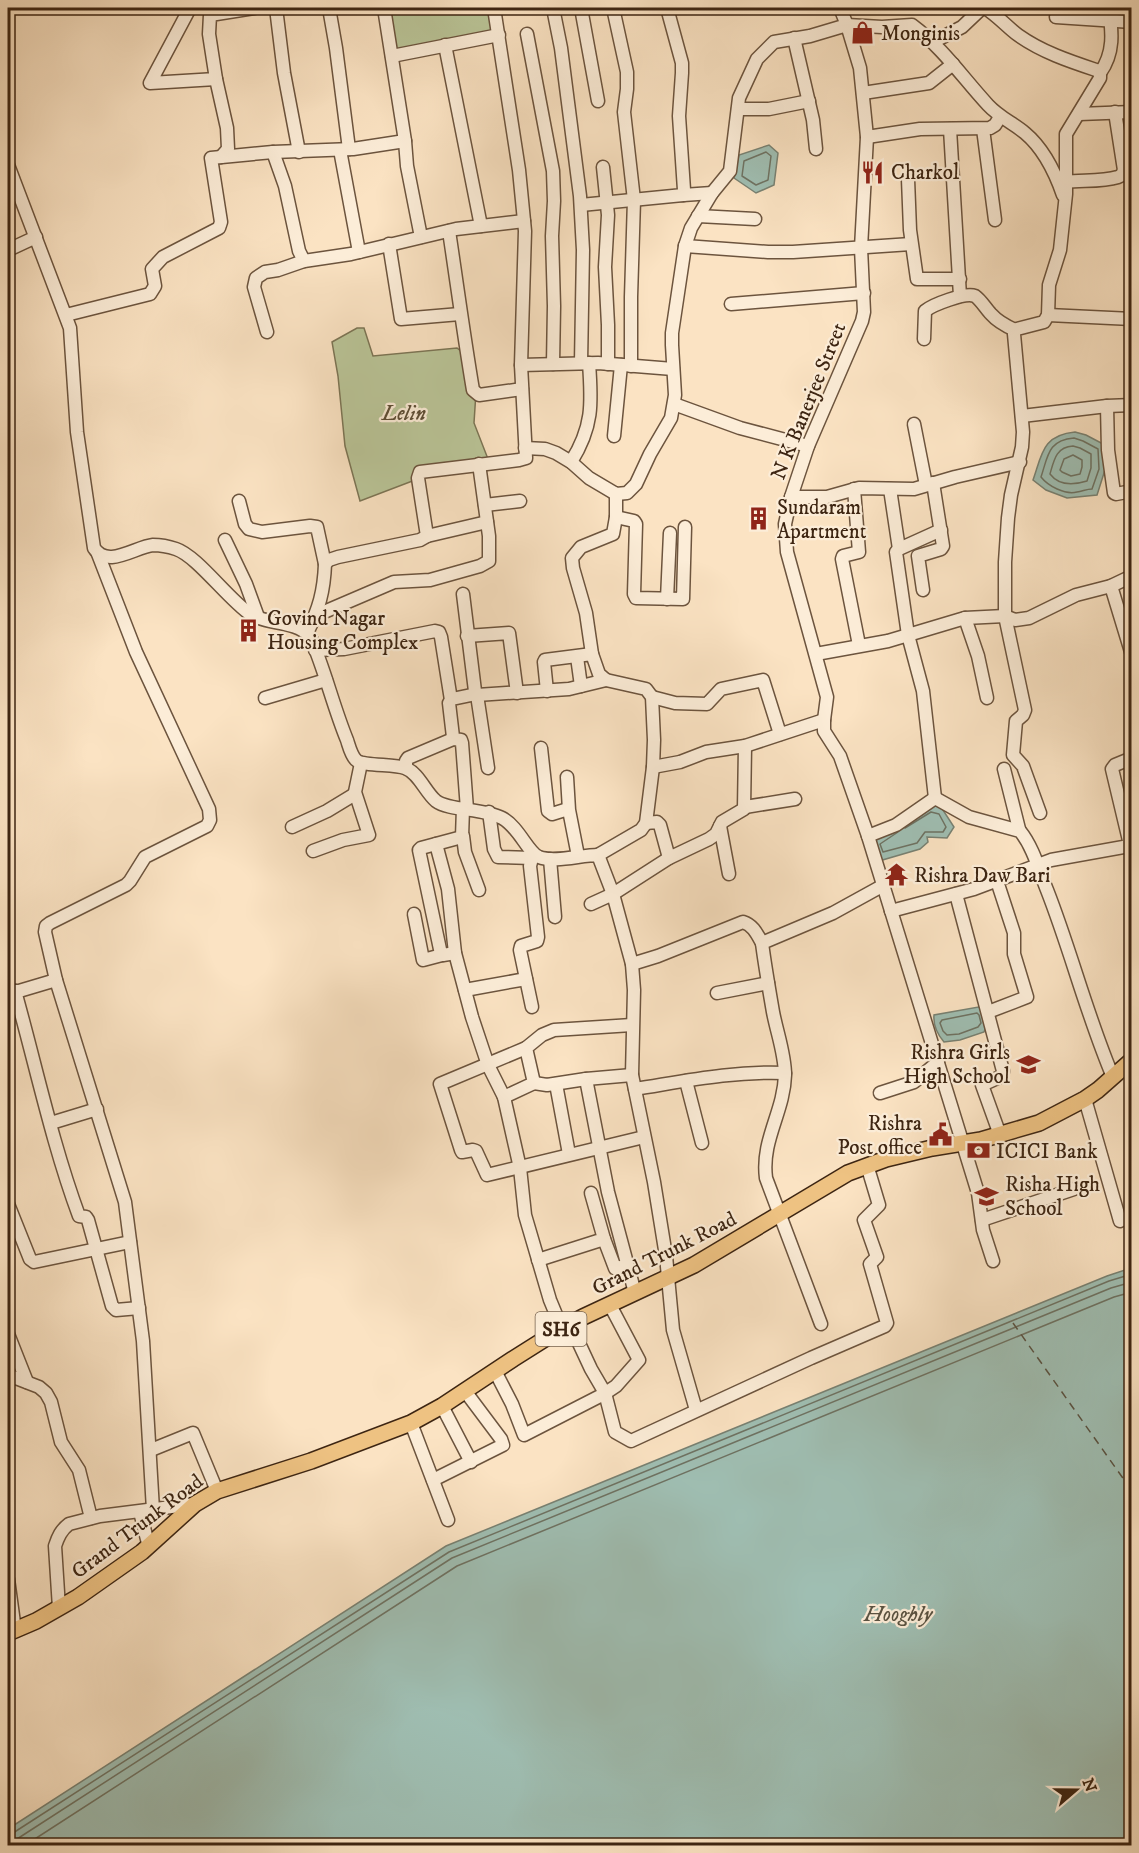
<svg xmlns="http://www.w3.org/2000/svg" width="1139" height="1853" viewBox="0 0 1139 1853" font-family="'IM FELL DW Pica',serif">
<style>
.green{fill:#bac598;stroke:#7c7555;stroke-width:1.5}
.water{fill:#9fbeb2;stroke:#788172;stroke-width:1.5}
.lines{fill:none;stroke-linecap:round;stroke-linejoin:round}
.shore{stroke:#6e7262;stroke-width:1.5}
.ferry{stroke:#5a5342;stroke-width:1.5;stroke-dasharray:8 6;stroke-linecap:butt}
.minor-casing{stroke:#6c543e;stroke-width:15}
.major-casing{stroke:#3d2512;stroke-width:18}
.minor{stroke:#fcedd8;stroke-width:12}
.major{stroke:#eec282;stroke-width:15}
.labels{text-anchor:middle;stroke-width:4.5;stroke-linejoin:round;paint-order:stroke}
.shield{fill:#fcedd8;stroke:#76614d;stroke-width:1.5}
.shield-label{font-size:20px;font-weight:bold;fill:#3d2512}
.poi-label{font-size:21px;fill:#3d2512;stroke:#fcedd8;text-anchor:start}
.street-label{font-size:21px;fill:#3d2512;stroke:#fcedd8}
.park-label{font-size:21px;font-style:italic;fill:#5c4d34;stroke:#fcedd8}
.water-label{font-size:22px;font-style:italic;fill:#5a5342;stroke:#fcedd8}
</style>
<rect width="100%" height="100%" fill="#fbe3c3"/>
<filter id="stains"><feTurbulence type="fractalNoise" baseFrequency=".00333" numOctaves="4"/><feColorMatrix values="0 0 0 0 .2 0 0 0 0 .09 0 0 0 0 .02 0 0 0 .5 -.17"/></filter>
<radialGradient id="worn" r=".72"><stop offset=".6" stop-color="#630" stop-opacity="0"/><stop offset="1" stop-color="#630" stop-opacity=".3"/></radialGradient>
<!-- green -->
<g class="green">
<path d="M384,8H494L499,35L392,56Z"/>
<path d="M357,328H364L373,356L457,348L467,356L476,392L474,423L488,459L415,480L360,501L345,446L338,376L332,342Z"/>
</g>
<!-- water -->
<g class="water">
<path d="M769,145L778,153L774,185L756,193L734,178L739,155Z"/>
<path d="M1075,432L1086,435L1105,445V470L1097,495L1067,498L1046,490L1033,480C1042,455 1042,435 1075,432Z"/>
<path d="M930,805L941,807L954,827L947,838L927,837L928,842L920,849L879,861L872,842Z"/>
<path d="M984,1006L987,1024L984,1032L960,1040L944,1042C937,1034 933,1026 934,1015Z"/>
<path d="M1131,1268V1845H8V1829L446,1546L1107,1276Z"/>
</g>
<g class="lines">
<!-- shore -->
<g class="shore">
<path d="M766,152L771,156L768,180L756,185L742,176L744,161Z"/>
<path d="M1074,438L1083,441L1098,449L1099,469L1092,489C1087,489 1083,491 1077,492C1065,495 1048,486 1041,477C1048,456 1048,440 1074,438Z"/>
<path d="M1073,446L1080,448L1091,454V468L1087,481C1074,485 1059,486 1050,474C1054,460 1056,447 1073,446Z"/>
<path d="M1073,455L1082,460V467L1080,474L1071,476L1062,472L1060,470L1064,459Z"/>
<path d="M898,832L880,844L883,852L917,843L925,832H943L946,827L939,814L931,812L905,828"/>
<path d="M977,1013L979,1015L981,1023L978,1027L959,1034L947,1035L943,1031L940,1023L942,1020Z"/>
<path d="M8,1834L13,1833L449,1552L1109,1281L1132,1274"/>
<path d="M8,1841L17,1839L452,1558L1111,1288L1132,1282"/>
<path d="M24,1846L457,1566L1114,1297L1132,1292"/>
</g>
<!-- ferry -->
<path class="ferry" d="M1013,1323L1132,1491"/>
<defs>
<g id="minor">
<path d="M190,8L150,83L216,79L209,34L210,15L254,8"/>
<path d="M276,8L284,73L299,152"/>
<path d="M329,8L336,48L349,149"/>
<path d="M384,8L405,141L407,166L421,237"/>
<path d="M553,8L561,48L580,196L583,250L581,363"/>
<path d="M581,8L598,101"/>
<path d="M613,8L627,72V89L624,112L634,200L631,297V366"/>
<path d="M840,8L847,25L860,68L867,137L861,248L864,312L862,321L808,446L791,497L785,524L787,552L827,697L824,720V731L840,756L868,836L978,1193L983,1230L993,1261"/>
<path d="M1056,17L1132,22"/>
<path d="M527,34L553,171L554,201L552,236L554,306L553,364"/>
<path d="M794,38L813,120L816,149"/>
<path d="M933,42L962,27L981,9L985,8C997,15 1007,27 1018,35C1042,52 1069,61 1096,70L1100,73V78L1066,134V194L1060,250L1049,285L1048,315L1044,322L1017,329L1015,330L1014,334L1023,432L1022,447L1011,495L1008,518L1005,562V616L1025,710L1023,715L1016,721L1013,755L1023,766L1040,813"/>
<path d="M445,45L481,226"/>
<path d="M392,56L499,35"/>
<path d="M1100,73C1115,52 1112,31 1109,8"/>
<path d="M216,79L227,128L228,149L221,157"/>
<path d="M863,93L929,83L953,64"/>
<path d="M738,109H769L809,101"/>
<path d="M1079,114L1132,112"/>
<path d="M950,129L960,296"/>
<path d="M983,129L995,220"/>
<path d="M867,137L920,129L990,128L995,125L1000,117"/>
<path d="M340,150L359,252"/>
<path d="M273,152L285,186L299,251L304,261"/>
<path d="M8,165L70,328L77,432L94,548C107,569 135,547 153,545C160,545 170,547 176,549C197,556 228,599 250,614C268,625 294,620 310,636C325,670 333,706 347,740C349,746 351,755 356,760C362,766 394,764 405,768C419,773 425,792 436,801C449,811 483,808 502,818C519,827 528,853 539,857C554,863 581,855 598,855L613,894L632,964L634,990L632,1075L654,1182L666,1256L673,1330L696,1410"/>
<path d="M603,167L608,215L605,267L608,325V364"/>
<path d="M908,179L910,230L917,279H960"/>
<path d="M1066,182C1082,180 1102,182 1118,177C1123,175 1122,174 1124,170L1115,112"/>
<path d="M683,195L712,193"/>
<path d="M581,205L683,195L684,190L679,116L682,73V63L667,8"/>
<path d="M698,216L755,219"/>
<path d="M449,231C457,284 464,337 473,390L479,395L522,389"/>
<path d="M389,244L401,319L460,314"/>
<path d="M685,246L768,252H793L911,244"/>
<path d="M8,250L36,237"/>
<path d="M731,304L864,293"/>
<path d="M66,315L150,294L155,286L152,269L163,257L219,228L221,222L211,158L273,152L353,149L405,141"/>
<path d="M1048,315L1132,319"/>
<path d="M267,332L254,287L256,278L265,272L278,270L304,261L351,254L456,229L524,221"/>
<path d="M924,339L925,311C932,305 965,292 975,296C981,300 986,309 991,314C998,322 1006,326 1015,330"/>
<path d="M521,365L598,363L673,369"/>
<path d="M674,404L740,428L808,446"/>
<path d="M1107,406L1108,450L1114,493L1116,494L1132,491"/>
<path d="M1022,416L1107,406L1132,405"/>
<path d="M914,424L926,485"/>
<path d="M614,436L621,365"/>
<path d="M525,448L545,449L556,453L571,462L589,478L616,494L627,493L636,484L650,454L671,418L675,395L672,345V333L685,246L691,228L712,193L730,171L739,98L757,59L774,42L810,36L847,25L882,27L912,25C943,48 963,78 988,105C999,117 1013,123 1025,133C1043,148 1055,172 1063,195"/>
<path d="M571,462C593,427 592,404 589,363"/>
<path d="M854,489L859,552L843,556L842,559L859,645"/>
<path d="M890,489L899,549"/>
<path d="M791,497H827L859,488L914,489L955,477L1020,462"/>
<path d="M239,501L245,524L249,529L262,532L310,526L317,527L325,564"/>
<path d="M485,505L520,501"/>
<path d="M616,517L634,521L636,524L634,594L636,598L683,599L685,527"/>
<path d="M427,536L487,522"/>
<path d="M225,540L246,584L258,617"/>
<path d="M1111,586L1132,655"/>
<path d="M923,590L918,556L941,549L943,546L933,483"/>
<path d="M463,594L475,691L477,695L569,689L606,680"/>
<path d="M667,599L670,533"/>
<path d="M317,615L394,582L430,580L480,566L489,561V536L479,464"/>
<path d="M965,618L978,656L987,698"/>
<path d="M307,633C319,609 324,591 325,564L329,560L338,557L420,540L427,536L418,478L420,472L519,460L526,458L521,365L525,231L519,170L494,8"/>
<path d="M467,636L509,633L517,693"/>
<path d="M315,650L344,649L435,631L439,632L441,637L451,700"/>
<path d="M592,654L586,613L573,568L572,558L581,547L613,534L616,517V494"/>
<path d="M816,654L888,641L965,618L1005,616L1015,620L1029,618L1076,595L1111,586L1132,576"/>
<path d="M577,657L581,686"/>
<path d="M547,691L544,662L545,660L592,654L599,674L606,680L646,689L652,697L654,740L653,767L646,823L641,830L598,855"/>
<path d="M477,695L488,768"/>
<path d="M652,697L675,703L707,704L721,689L763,680L780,734"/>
<path d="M265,698L326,680"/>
<path d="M541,748L548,811L552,814L568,809"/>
<path d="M1132,758L1115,765L1112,769L1132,853"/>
<path d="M653,767L680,762L706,752L745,746L824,720"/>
<path d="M406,768V761L408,758L453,739"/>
<path d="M1004,769L1019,829"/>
<path d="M567,777L569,810L578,856"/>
<path d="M935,798L923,691L908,635L896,552L899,549L941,530"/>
<path d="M745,807L795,799"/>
<path d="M467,809L462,743L461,740L454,739L453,737L449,703L452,699L476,694"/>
<path d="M489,812L494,849L498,857L532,858"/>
<path d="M646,823L657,822L660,825L669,858"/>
<path d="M720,826L729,874"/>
<path d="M292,827L327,811L355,794"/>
<path d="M463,836L465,852L479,890"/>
<path d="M868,836L896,825L935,798L969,817L1020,831C1033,847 1039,870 1047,890C1071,951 1087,1016 1113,1077"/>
<path d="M436,844L448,889L455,953L472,1017L488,1065L504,1097"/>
<path d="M313,851L343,840L369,835L355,792L361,763"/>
<path d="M550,859L555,917"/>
<path d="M956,894L1003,1071L1002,1076L982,1085L1000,1135"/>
<path d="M591,904L613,894L669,858L709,839L716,834L722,822L744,809L745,746"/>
<path d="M891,911L974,889L1051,860L1129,846"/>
<path d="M414,914L423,960L442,955"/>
<path d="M455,953L443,955L441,954L419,850L421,848L462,837L463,808"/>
<path d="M632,964L658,956L743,922C753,925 757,934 762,943"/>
<path d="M56,980L45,932L46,926L50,923L126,885L130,881L145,857L207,826L210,820L209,809L136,652L98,554"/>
<path d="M465,990L526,979"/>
<path d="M8,991H19L56,980L125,1202L143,1341L153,1510"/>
<path d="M15,991C36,1066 52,1143 79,1216L86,1217L88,1220L112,1306L116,1310L139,1308"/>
<path d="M717,993L768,983"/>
<path d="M532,1007L520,950L521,946L537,941L538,937L530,866L533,854"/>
<path d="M988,1012L1027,997L1014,954V933L997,881"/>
<path d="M526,1048L440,1084L461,1150L462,1152L473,1150L476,1151L487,1175L644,1137"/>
<path d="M586,1079L608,1192L635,1293"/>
<path d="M686,1081L702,1143"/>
<path d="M534,1083L547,1085L586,1079L632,1075"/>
<path d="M556,1084L569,1154"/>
<path d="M635,1089C686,1081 732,1071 785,1073"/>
<path d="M880,1093L914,1082L938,1062"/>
<path d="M1085,1099L1120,1221"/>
<path d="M51,1123L97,1109"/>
<path d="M8,1204L30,1259L34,1262L130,1242"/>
<path d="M982,1220L1074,1189"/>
<path d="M604,1239L615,1268L627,1266"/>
<path d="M538,1260L604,1239L591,1193"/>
<path d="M570,1324L591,1369L605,1393L615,1432L631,1441L811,1358L885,1326L887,1323L870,1264L877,1257L864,1220L879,1205L867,1165"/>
<path d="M821,1324L766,1178C761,1140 784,1112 785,1075C785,1054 777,1033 773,1012C769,989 765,966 762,943L833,913L882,886"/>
<path d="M562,1329L550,1300L525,1215L520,1168L504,1097L534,1083L526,1048L542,1035L554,1030L632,1025"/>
<path d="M8,1334L27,1382"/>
<path d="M495,1371L512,1404L524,1435L604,1394L616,1386L639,1360L610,1305"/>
<path d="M8,1375L39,1387L46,1393L51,1402L61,1442L79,1470L91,1518"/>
<path d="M442,1406L471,1462"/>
<path d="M411,1423L448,1520"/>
<path d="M151,1450L193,1433L217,1491"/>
<path d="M433,1480L503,1445L501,1439L465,1391"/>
<path d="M140,1512L149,1547"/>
<path d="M8,1579L15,1630"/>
<path d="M59,1608L55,1546C58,1537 61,1530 69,1524L100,1516L195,1504"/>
</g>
<path id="major" d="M8,1633L36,1621L78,1597L142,1552L195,1504L217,1491L311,1461L411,1423L442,1406L513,1359L559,1330L583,1317L694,1265L848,1173L886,1159L932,1148L981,1140L1039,1123L1085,1099L1098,1090L1132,1060"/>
</defs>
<!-- minor casing -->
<use href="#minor" class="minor-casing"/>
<!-- major casing -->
<use href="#major" class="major-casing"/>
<!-- minor -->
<use href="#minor" class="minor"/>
<!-- major -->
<use href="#major" class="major"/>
</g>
<!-- icons -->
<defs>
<symbol id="shop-bare" viewBox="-9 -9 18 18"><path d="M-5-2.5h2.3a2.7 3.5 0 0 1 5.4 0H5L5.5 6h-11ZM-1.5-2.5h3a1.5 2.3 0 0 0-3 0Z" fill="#8f2418" stroke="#fcedd8" stroke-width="2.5" paint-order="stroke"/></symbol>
<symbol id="restaurant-bare" viewBox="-9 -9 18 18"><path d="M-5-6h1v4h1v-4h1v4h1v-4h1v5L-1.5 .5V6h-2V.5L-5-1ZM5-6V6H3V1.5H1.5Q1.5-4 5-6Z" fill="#8f2418" stroke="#fcedd8" stroke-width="2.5" paint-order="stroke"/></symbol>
<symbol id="building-bare" viewBox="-9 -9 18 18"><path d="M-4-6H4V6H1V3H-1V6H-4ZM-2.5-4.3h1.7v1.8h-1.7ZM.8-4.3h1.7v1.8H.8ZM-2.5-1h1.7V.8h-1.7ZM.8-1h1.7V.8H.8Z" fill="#8f2418" stroke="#fcedd8" stroke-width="2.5" paint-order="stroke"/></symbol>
<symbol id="temple-bare" viewBox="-9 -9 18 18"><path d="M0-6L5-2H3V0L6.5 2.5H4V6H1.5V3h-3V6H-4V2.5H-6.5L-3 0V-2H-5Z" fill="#8f2418" stroke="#fcedd8" stroke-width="2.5" paint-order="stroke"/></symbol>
<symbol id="school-bare" viewBox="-9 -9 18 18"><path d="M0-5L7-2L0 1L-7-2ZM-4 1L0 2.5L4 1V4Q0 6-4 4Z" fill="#8f2418" stroke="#fcedd8" stroke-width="2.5" paint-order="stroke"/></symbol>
<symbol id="civic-bare" viewBox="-9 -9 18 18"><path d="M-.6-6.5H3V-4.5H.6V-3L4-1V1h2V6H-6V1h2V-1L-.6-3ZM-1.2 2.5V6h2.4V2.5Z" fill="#8f2418" stroke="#fcedd8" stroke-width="2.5" paint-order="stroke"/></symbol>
<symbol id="bank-bare" viewBox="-9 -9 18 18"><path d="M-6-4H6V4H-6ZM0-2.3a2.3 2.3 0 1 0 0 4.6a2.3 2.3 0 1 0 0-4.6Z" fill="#8f2418" stroke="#fcedd8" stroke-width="2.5" paint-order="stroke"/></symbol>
</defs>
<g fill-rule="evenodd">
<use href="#shop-bare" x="846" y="16" width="33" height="33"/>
<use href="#restaurant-bare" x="856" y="156" width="33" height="33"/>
<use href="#building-bare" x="742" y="502" width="33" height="33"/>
<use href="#building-bare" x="232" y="614" width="33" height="33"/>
<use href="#temple-bare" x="880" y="858" width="33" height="33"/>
<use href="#school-bare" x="1012" y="1048" width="33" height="33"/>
<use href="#civic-bare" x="924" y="1118" width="33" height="33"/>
<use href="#bank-bare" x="962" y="1134" width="33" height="33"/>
<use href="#school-bare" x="970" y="1180" width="33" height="33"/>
</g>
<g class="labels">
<!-- shield labels -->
<rect class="shield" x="535.5" y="1312" width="51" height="34" rx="4.5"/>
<g class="shield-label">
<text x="561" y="1336">SH6</text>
</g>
<!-- poi labels -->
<g class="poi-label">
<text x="881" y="40">Monginis</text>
<text x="891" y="179">Charkol</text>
<text x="777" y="514">Sundaram<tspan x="777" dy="24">Apartment</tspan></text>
<text x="267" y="625">Govind Nagar<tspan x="267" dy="24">Housing Complex</tspan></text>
<text x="914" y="882">Rishra Daw Bari</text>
<text x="1010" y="1059" text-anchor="end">Rishra Girls<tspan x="1010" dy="24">High School</tspan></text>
<text x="922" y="1130" text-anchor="end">Rishra<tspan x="922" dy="24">Post office</tspan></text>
<text x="996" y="1158">ICICI Bank</text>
<text x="1005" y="1191">Risha High<tspan x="1005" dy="24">School</tspan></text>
</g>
<!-- street labels -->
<g class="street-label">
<text transform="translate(808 401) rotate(-68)" y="7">N K Banerjee Street</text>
<text transform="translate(664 1253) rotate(-27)" y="7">Grand Trunk Road</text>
<text transform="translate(137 1526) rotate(-37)" y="7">Grand Trunk Road</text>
</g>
<!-- park labels -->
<g class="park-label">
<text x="404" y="420">Lelin</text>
</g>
<!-- water labels -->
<g class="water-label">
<text x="898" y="1621">Hooghly</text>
</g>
</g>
<!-- margin -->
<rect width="1139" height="1853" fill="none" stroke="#fbe3c3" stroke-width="30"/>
<rect x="9" y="9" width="1121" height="1835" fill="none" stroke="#3d2512" stroke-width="3"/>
<rect x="15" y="15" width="1109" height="1823" fill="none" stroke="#3d2512" stroke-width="1.5"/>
<!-- north arrow -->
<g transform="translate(1076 1790) rotate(70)" stroke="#fcedd8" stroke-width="4.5" paint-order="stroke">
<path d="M0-4.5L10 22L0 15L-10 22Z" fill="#3d2512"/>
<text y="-9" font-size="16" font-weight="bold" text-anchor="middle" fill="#3d2512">N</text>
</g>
<rect width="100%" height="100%" filter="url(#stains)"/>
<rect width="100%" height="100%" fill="url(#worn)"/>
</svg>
